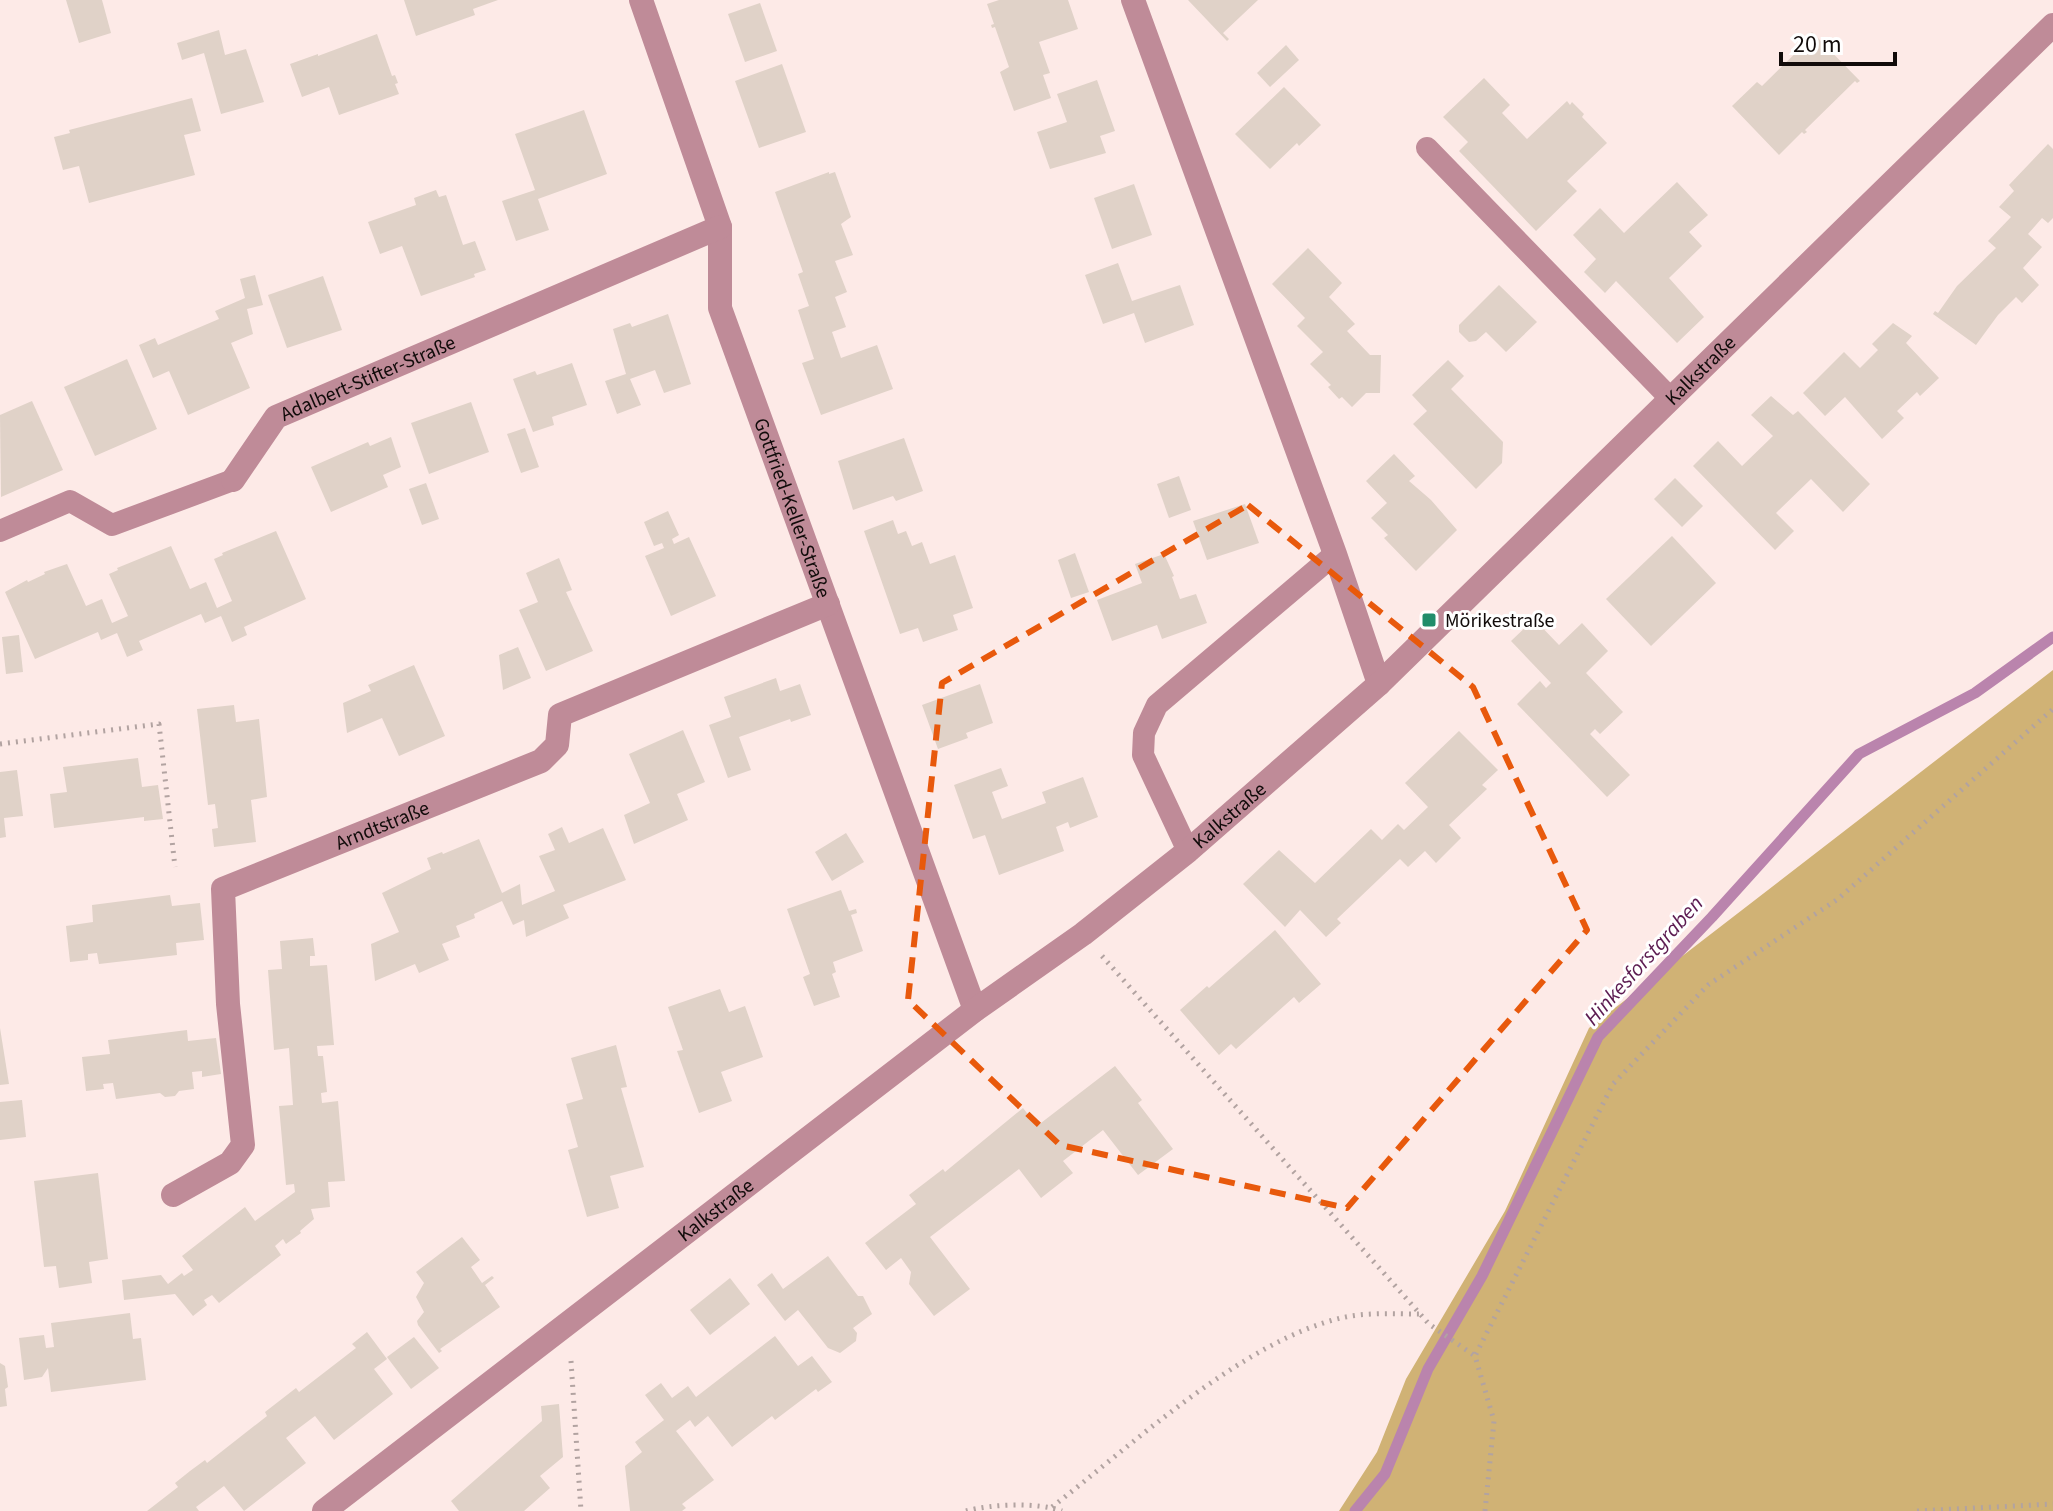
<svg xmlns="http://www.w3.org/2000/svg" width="2053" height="1511" viewBox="0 0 2053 1511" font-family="'Source Sans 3',sans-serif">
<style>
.forest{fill:#d0b275}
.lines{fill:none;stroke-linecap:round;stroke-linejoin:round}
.stream{stroke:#ba84ad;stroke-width:11}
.building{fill:#e0d2c8}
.path{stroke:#b2a3a1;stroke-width:5;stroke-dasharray:2 6;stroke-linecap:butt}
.lane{stroke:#bf8b98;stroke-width:22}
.street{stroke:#bf8b98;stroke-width:24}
.marked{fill:none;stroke:#e8590c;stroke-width:6;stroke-dasharray:16 10;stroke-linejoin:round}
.poi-dot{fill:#218d6b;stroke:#fff;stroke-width:3}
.labels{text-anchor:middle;stroke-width:6;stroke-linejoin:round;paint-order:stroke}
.street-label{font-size:20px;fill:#110b0a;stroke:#fff}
.poi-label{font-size:20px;fill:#110b0a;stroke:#fff;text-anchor:start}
.water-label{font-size:22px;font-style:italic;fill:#5c1b51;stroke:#fff}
</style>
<rect width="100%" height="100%" fill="#fdeae7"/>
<!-- forest -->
<path class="forest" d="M2053,670V1511H1339L1377,1452L1406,1379L1505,1211L1589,1028Z"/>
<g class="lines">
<!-- stream -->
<path class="stream" d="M1355,1511L1385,1474L1428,1369L1482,1276L1598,1037L1712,917L1859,754L1975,693L2053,637"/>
</g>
<!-- building -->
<g class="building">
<path d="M66,0H102L111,33L79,43Z"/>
<path d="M404,0H498L473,9L475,15L416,36Z"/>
<path d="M999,0H1068L1078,29L1039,42L1050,73L1043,75L1051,98L1014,111L1000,72L1009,67L995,27L992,28L991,25L994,24L987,4Z"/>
<path d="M1188,0H1258L1223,33L1229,39L1227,41Z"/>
<path d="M760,3L777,51L745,62L728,14Z"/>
<path d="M219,30L225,55L246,49L264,102L221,114L204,53L182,60L177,43Z"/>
<path d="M1812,32L1860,81L1857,83L1855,81L1805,130L1807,132L1804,134L1802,132L1779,155L1732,106L1757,82L1762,86L1813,36L1810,34Z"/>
<path d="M377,34L392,76L395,75L398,83L395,84L399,94L339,115L329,87L302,97L290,64L318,54V56Z"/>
<path d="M1286,45L1299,60L1270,87L1257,73Z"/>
<path d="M782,64L806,132L759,148L735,81Z"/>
<path d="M1484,78L1510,105L1502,113L1527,139L1567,101L1570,105L1572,102L1584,114L1582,117L1607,143L1567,181L1577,191L1536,231L1459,151L1468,142L1443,117Z"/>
<path d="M1097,80L1115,131L1100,136L1106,153L1050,169L1037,132L1067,122L1057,94Z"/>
<path d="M1284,87L1321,125L1299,146L1297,143L1270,169L1235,134Z"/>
<path d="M192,98L201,131L184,135L195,175L89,203L79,166L63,170L54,137L70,133L69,130Z"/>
<path d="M584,110L607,174L538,199L549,230L516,241L502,201L535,190L515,134Z"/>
<path d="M2048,144L2053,149V218L2048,223L2042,218L2028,234L2042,247L2023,268L2039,285L2022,303L2016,297L1998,315L1976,345L1933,314L1935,311L1938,313L1957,286L1996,248L1988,241L2011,217L1999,207L2014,191L2009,185Z"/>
<path d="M829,172V174L835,172L851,217L841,224L853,255L835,261L847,292L835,297L846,327L832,332L841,358L877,345L893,389L821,415L802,363L814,359L798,310L809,306L798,274L803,272L775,192Z"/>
<path d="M1677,182L1708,215L1689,232L1702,246L1669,278L1704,317L1677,343L1616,281L1605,293L1584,272L1596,259L1573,235L1600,208L1624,233Z"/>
<path d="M1134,184L1152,235L1112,249L1094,198Z"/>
<path d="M436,190L439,197L446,195L463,245L475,241L486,270L474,274L475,277L421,296L402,246L380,254L368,222L416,205L414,198Z"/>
<path d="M1308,248L1342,283L1329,297L1355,324L1347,331L1370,355H1381L1380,393H1366L1352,407L1342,397L1339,399L1328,387L1331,385L1310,364L1323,352L1297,326L1305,318L1272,284Z"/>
<path d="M1118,263L1132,301L1180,285L1194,325L1145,343L1134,313L1103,324L1085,275Z"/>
<path d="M255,275L263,305L247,309L253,334L231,343L250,388L188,415L169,371L153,378L139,345L155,338L158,345L219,319L215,311L245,298L240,279Z"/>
<path d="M323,276L342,330L287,348L268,295Z"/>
<path d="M1499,285L1537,322L1506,352L1486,332L1476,341L1469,342L1459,332V325Z"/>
<path d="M668,314L691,384L664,393L655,370L630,379L641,405L617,414L605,381L626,374L613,329L630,323L632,327Z"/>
<path d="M1893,323L1912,336L1906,343L1939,378L1920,396L1917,392L1897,411L1904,418L1882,439L1845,397L1825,416L1803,393L1844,352L1860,368L1878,350L1872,344Z"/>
<path d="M127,359L157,429L95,456L64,387Z"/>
<path d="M1448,360L1464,376L1451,389L1503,442L1502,463L1476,489L1413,424L1427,411L1412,395Z"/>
<path d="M572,363L587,405L552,417L554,425L533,432L513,379L535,371L537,375Z"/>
<path d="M1771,396L1793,415L1798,411L1870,484L1843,512L1811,479L1776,513L1794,531L1775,550L1693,466L1718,441L1742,466L1773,436L1751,415Z"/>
<path d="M32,401L63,470L1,497L0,415Z"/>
<path d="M471,402L489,452L429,474L411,423Z"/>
<path d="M525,428L539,467L521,473L507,434Z"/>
<path d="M391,437L401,467L383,475L388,487L331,512L311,467L368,442L370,446Z"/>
<path d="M904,438L923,491L896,501L893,496L853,510L838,461Z"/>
<path d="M1394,454L1415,476L1409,481L1431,500L1457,530L1416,571L1384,538L1388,535L1371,518L1387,503L1366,481Z"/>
<path d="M1179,476L1191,510L1169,518L1157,484Z"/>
<path d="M1675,478L1703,506L1682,527L1654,499Z"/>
<path d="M426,483L439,519L422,525L409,489Z"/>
<path d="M1245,504L1259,543L1207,560L1193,521Z"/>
<path d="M668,511L679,535L672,539L674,544L689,537L716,596L671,616L645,556L664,548L662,543L654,546L644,522Z"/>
<path d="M893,520L898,534L906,531L912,546L922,542L930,564L955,555L973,608L953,615L958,630L923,642L918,628L900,634L864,531Z"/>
<path d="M276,531L306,599L244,627L247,635L232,642L221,616L205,623L201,614L139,641L143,650L127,657L117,633L101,640L98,632L35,659L5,592L27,580L28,582L45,574L44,572L67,564L86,606L102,599L112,623L128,616L109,574L118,570L117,568L171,546L190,589L206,582L217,608L232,601L214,559L223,555L222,553Z"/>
<path d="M1672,536L1716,583L1651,646L1606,599Z"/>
<path d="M1075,553L1089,592L1071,598L1058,560Z"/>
<path d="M1164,554L1174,576L1172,577L1180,599L1196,594L1207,623L1162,639L1157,625L1112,641L1097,600L1142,583L1135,564Z"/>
<path d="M559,558L572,590L566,592L593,651L546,671L519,610L538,602L526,573Z"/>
<path d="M1534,619L1559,645L1582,623L1608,651L1586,673L1623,712L1600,734L1595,729L1590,734L1630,775L1607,797L1517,704L1540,681L1546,688L1551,683L1511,641Z"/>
<path d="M19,635L23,672L6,674L2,637Z"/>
<path d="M518,647L531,678L503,690L499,655Z"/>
<path d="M414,665L445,736L399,756L382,718L347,733L343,703L371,691L368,685Z"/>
<path d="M776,678L780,691L800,684L811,715L791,722L790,719L739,737L751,770L728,778L709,725L731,717L724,697Z"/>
<path d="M980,684L993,723L966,733L968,738L938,749L922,705Z"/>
<path d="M234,705L236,722L259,719L267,797L251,800L256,842L214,847L212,829L218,828L215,804L208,805L197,709Z"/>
<path d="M683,730L705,782L677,794L688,820L634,844L624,815L650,803L629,754Z"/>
<path d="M1459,731L1498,770L1482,785L1487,789L1449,825L1461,838L1436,863L1425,851L1408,867L1400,859L1337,919L1341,923L1326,937L1300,910L1285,927L1243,884L1279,850L1315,883L1371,829L1382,840L1398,824L1404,830L1428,807L1405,783Z"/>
<path d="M138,758L142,787L158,785L163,819L144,821V817L54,828L50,794L67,792L63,767Z"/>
<path d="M1001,768L1008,786L992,792L1002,819L1046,803L1042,792L1083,777L1098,817L1070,828L1068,822L1056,827L1064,851L999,875L985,835L973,839L954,785Z"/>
<path d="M17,770L23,816L4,818L6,837L0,838V772Z"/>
<path d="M562,827L569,843L603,828L626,880L563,905L569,918L526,937L524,920L513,925L502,901L474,914L475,918L456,926L460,937L442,944L449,960L419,973L415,964L375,981L371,944L399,932L382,893L431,869L427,858L442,852L443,854L479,839L502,893L520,884L522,905L555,891L539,856L555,850L548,834Z"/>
<path d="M846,833L864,862L832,881L815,852Z"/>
<path d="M841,890L849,911L856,909L857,913L851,915L863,951L833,962L836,972L832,974L840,997L814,1006L803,977L810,974L787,909Z"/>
<path d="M170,895L172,906L200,903L204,940L176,943L177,955L99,964L97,953L88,954V960L70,962L66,926L93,922L92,905Z"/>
<path d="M1275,930L1321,984L1299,1003L1294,997L1236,1049L1231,1044L1219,1055L1180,1010L1207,986L1209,988Z"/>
<path d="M313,938L315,956H310V966L327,965L334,1045L317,1046L318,1056H323L327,1092L321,1093L322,1103L338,1101L345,1181L328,1182L330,1207L311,1209L314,1219L300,1231L301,1233L286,1244L283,1239L275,1246L281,1255L219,1303L212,1295L204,1300L207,1305L193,1316L175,1294L124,1300L122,1280L161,1275L168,1284L182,1273L184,1276L193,1270L182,1256L245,1207L255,1221L295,1192L294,1184L286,1185L279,1106L293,1105L289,1048L274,1050L268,970L282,969L280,941Z"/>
<path d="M720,989L729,1012L745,1006L763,1057L721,1072L732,1101L699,1113L677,1051L683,1050L668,1007Z"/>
<path d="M0,1028L9,1084L0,1085Z"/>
<path d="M187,1030L188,1041L216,1038L221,1074L202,1077V1071L192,1072L194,1089L179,1091L175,1096L165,1097L160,1093L116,1099L113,1083L103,1084L104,1089L86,1091L82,1057L110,1054L108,1040Z"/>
<path d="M616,1045L627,1087L621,1088L644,1167L610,1176L619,1208L587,1217L568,1150L578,1147L566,1104L583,1099L571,1058Z"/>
<path d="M1115,1066L1142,1100L1138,1103L1173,1149L1138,1175L1103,1130L1063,1161L1073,1173L1041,1198L1019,1169L930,1237L970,1289L934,1316L909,1284L911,1272L901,1258L886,1270L865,1243L916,1204L909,1195L943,1169L945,1172L1023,1108L1037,1126Z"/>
<path d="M22,1100L26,1137L0,1140V1102Z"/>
<path d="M98,1173L108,1259L89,1262L92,1283L59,1288L56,1266L44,1267L34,1181Z"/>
<path d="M462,1237L480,1260L471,1267L482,1283L492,1276L494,1278L485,1285L500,1307L440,1349L442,1351L439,1353L418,1325L417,1321L424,1312L416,1297L424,1283L416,1272Z"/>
<path d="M828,1256L858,1296H863L872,1314L853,1328L857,1333L856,1341L840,1353L828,1348L798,1310L785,1321L757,1285L772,1273L783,1289Z"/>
<path d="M730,1278L750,1304L710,1335L690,1310Z"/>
<path d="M130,1313L133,1339L141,1338L146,1380L51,1392L48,1368L42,1377L24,1380L19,1338L44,1335L46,1348L54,1347L51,1323Z"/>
<path d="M367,1332L387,1359L374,1369L393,1394L334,1440L315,1416L299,1428L286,1438L306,1463L244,1511L224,1486L196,1507L199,1511H147L178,1487L175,1483L190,1471L205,1460L207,1463L267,1416L265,1412L296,1388L299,1392L356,1348L352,1344Z"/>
<path d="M775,1336L798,1366L812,1356L832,1382L818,1392L816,1389L775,1420L772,1416L732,1447L708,1416L695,1427L690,1420L676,1431L714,1480L682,1504L686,1508L682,1511H630L625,1466L642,1452L635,1442L664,1420L645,1395L661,1383L672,1398L688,1386L696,1397Z"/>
<path d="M414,1337L439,1368L411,1389L387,1357Z"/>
<path d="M0,1363L5,1366L8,1387L5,1389L7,1406L0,1407Z"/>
<path d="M559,1404L563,1457L540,1476L550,1488L524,1511H459L451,1501L542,1421L541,1406Z"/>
</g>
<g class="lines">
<!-- path -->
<g class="path">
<path d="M0,744L159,724L175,867"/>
<path d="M1102,956L1429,1324L1475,1356"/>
<path d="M571,1361L581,1511"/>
<path d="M1052,1507C1132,1445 1243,1341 1341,1318C1366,1312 1395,1314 1420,1314"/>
<path d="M966,1511C991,1504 1038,1502 1062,1511"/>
<path d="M1485,1511L1494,1421L1475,1356L1613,1084L1708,985L1838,899L2053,709"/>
<path d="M1917,1511L2053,1504"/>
</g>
<!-- lane -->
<g class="lane">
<path d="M1427,148L1671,399"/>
<path d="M0,531L70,501L112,525L233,480"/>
<path d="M1188,851L1143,755L1144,733L1157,705L1335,554"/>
</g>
<!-- street -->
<g class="street">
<path id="s1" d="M641,0L720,227V308L975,1010"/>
<path d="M1133,0L1335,554L1379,684"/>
<path id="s2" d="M233,480L276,417L720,227"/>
<path id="s3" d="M173,1195L230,1163L243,1145L228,1004L223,889L541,761L557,745L560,715L828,604"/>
<path id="s4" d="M324,1511L975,1010L1083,934L1188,851L1379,684L2053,25"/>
</g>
</g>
<!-- marked area -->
<path class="marked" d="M1248,505L1473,687L1587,930L1347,1208L1060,1145L908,1000L942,683Z"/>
<!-- markers -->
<rect class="poi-dot" x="1421" y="612" width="16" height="16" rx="4"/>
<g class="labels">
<!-- street labels -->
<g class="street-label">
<text dy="7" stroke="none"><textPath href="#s4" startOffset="1790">Kalkstraße</textPath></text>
<text dy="7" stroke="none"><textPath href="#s2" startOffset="176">Adalbert-Stifter-Straße</textPath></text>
<text dy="7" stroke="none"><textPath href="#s1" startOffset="534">Gottfried-Keller-Straße</textPath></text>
<text dy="7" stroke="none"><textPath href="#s4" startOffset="1142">Kalkstraße</textPath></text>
<text dy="7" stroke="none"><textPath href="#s3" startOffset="516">Arndtstraße</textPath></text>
<text dy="7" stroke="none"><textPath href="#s4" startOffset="494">Kalkstraße</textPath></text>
</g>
<!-- poi labels -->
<g class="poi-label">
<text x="1445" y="627">Mörikestraße</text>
</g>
<!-- water labels -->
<g class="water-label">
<text transform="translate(1643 960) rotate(-48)" y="8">Hinkesforstgraben</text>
</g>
</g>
<!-- scale -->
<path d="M1781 52v12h114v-12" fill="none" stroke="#110b0a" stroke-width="4"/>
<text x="1793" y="52" font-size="24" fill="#110b0a" stroke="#ffffff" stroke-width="6" paint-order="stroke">20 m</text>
</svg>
